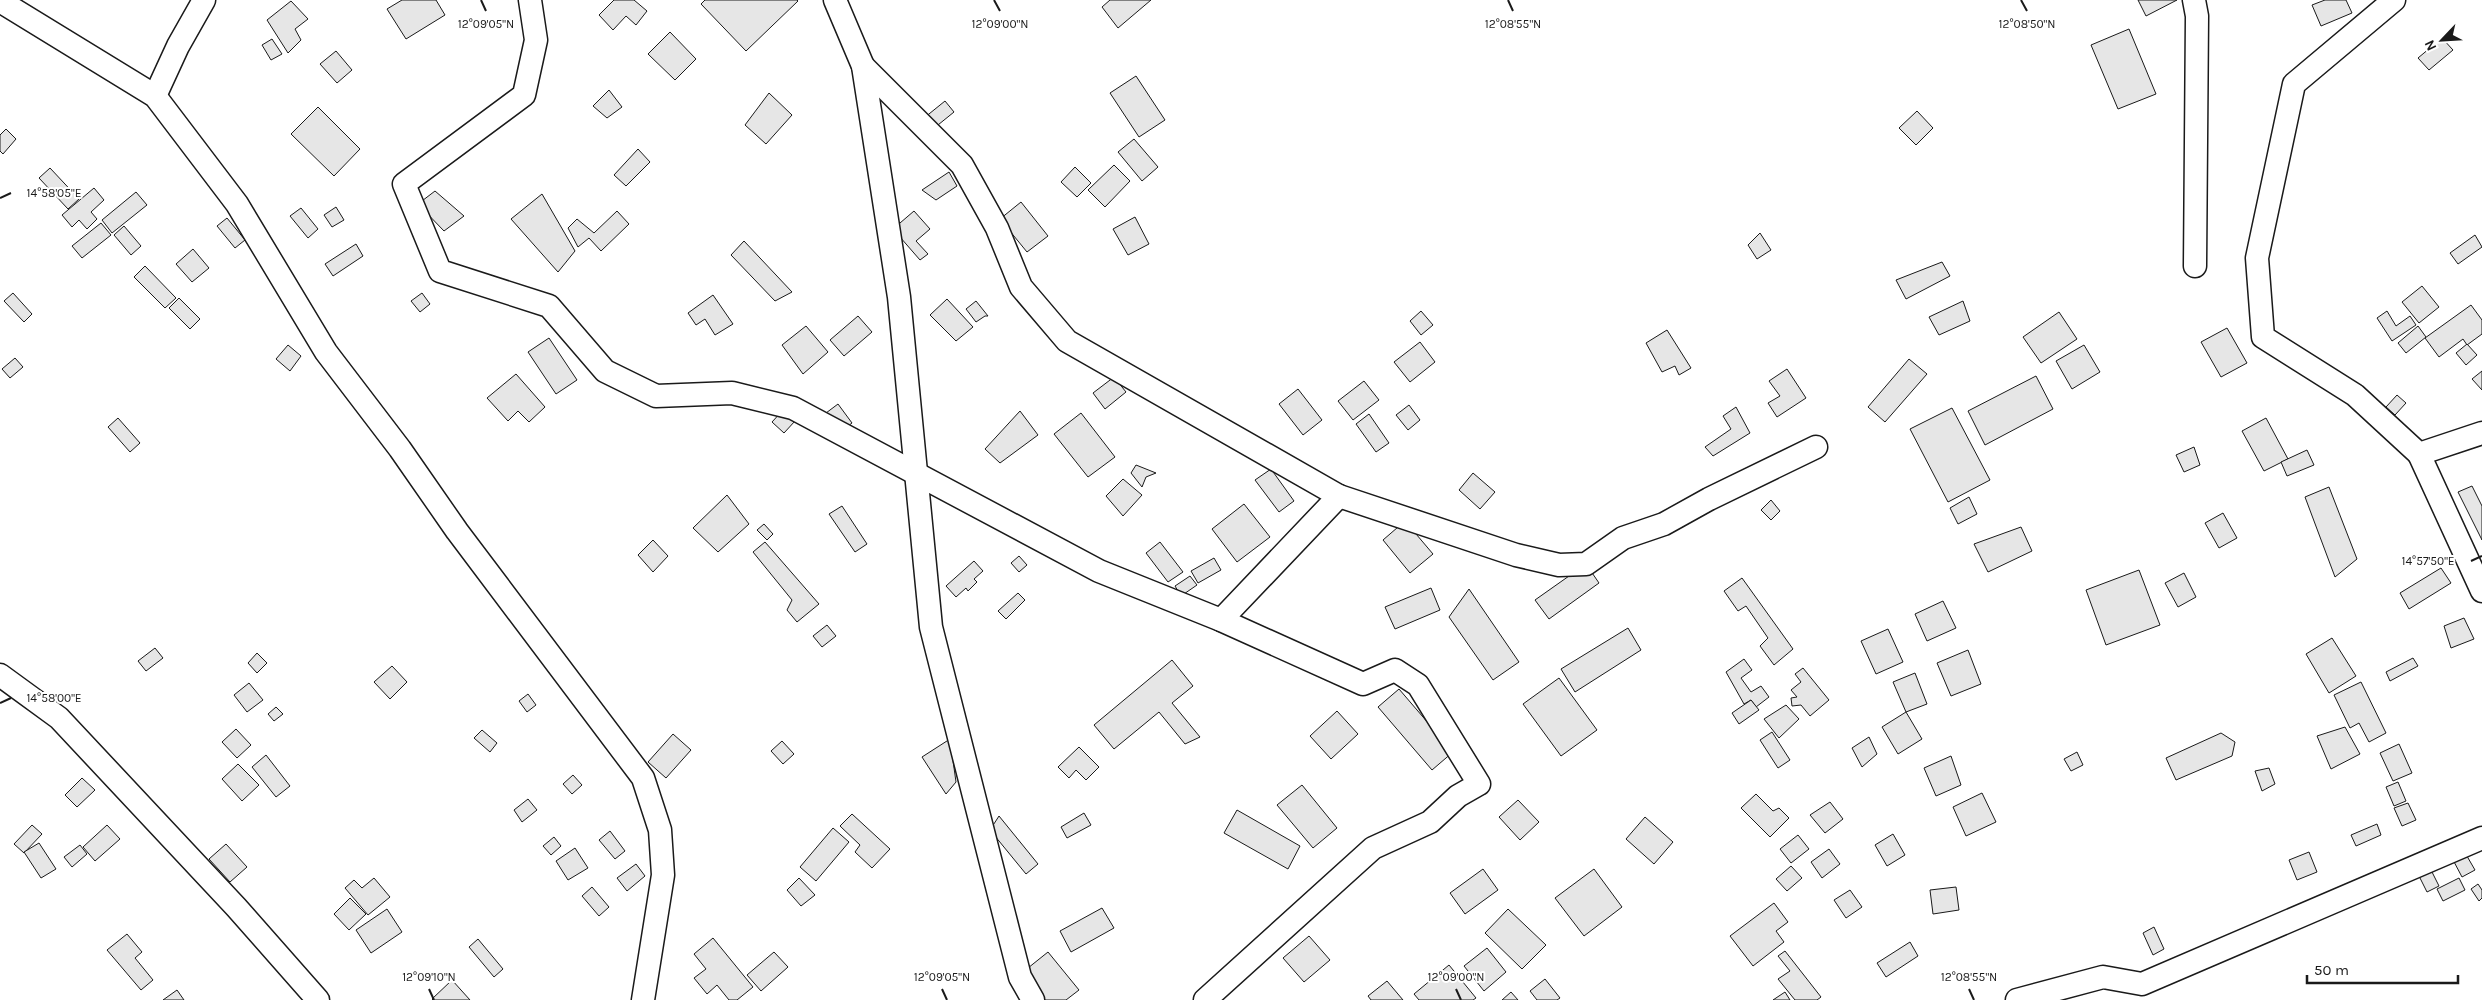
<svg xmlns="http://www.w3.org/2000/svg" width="2482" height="1000" viewBox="0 0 2482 1000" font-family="Karla,sans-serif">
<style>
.building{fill:#e6e6e6;stroke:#1a1a1a}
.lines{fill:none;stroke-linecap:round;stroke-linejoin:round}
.minor-casing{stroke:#1a1a1a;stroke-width:25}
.minor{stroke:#fff;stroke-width:22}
.ticks{fill:none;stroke:#1a1a1a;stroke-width:2}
.ticks-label{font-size:12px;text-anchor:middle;fill:#1a1a1a;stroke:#fff;stroke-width:4;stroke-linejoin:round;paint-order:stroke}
</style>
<rect width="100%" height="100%" fill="#fff"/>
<!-- building -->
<g class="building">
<path d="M402,0H436L445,15L406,39L387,9Z"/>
<path d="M614,0H634L647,11L636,25L626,16L613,30L599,15Z"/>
<path d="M705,0H797L798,1L746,51L701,4Z"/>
<path d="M1110,0H1151L1118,28L1102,7Z"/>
<path d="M2138,0H2177L2146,16Z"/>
<path d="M2325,0H2346L2352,13L2321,26L2312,5Z"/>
<path d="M291,1L308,19L295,29L301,40L288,53L267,20Z"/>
<path d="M2129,29L2156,94L2118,109L2091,45Z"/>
<path d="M670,32L696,59L675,80L648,54Z"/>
<path d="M2442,38L2453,50L2429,70L2418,58Z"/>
<path d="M272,39L282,54L271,60L262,45Z"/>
<path d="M336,51L352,70L337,83L320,64Z"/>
<path d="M1136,76L1165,120L1139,137L1110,93Z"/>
<path d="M609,90L622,107L607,118L593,106Z"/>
<path d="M769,93L792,115L766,144L745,125Z"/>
<path d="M945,101L954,112L933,129L924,118Z"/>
<path d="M318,107L360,149L334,176L291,134Z"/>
<path d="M1917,111L1933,128L1916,145L1899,128Z"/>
<path d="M6,129L16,139L3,154L0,151V135Z"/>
<path d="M1134,139L1158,167L1142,181L1118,152Z"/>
<path d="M638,149L650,162L626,186L614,175Z"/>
<path d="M1114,165L1130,181L1105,207L1088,190Z"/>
<path d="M1075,167L1091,183L1077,197L1061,182Z"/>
<path d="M50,168L79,199L68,209L39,178Z"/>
<path d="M949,172L957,186L936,200L922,190Z"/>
<path d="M94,188L104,200L91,212L97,219L87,229L79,220L72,227L62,215Z"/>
<path d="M435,191L464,216L444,231L418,204Z"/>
<path d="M136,192L147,205L112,233L102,220Z"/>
<path d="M542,194L575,251L558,272L511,219Z"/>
<path d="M1021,202L1048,236L1027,252L1000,219Z"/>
<path d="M336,207L344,220L332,227L324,215Z"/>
<path d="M301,208L318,229L308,238L290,216Z"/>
<path d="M617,211L629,224L601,251L589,238L578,247L568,228L577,219L594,233Z"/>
<path d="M914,211L930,229L916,241L928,254L920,260L893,229Z"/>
<path d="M1135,217L1149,244L1128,255L1113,229Z"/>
<path d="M227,218L245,240L235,248L217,226Z"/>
<path d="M101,223L111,235L82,258L72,246Z"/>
<path d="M124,226L141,246L131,255L114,235Z"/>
<path d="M1760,233L1771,250L1757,259L1748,245Z"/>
<path d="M2475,235L2482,247L2458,264L2450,253Z"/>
<path d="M744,241L792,292L775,301L731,255Z"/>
<path d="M356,244L363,256L333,276L325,264Z"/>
<path d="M193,249L209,268L192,282L176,264Z"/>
<path d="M1942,262L1950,276L1906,299L1896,280Z"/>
<path d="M145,266L176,298L165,308L134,277Z"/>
<path d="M2422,286L2439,307L2419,323L2402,302Z"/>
<path d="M13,293L32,314L24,322L4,301Z"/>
<path d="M422,293L430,304L420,312L411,301Z"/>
<path d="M713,295L733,324L715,335L705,319L696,325L688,313Z"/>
<path d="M179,298L200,319L190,329L169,308Z"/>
<path d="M947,299L973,327L956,341L930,315Z"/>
<path d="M976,301L988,316H985L976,322L966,309Z"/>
<path d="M1963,301L1970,321L1939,335L1929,317Z"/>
<path d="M2471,305L2482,320V334L2467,345L2463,339L2439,357L2425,338Z"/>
<path d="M1421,311L1433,325L1421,335L1410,321Z"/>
<path d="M2387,311L2396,326L2410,316L2416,325L2392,341L2377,318Z"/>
<path d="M2059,312L2077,339L2041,363L2023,337Z"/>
<path d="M858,316L872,332L844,356L830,340Z"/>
<path d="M806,326L828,352L803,374L782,345Z"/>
<path d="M2418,326L2426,337L2406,353L2398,343Z"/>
<path d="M2227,328L2247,363L2221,377L2201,342Z"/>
<path d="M1667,330L1691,368L1679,375L1675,366L1662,372L1646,343Z"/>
<path d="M549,338L577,380L556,394L528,352Z"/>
<path d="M1420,342L1435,362L1410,382L1394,362Z"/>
<path d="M2467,344L2477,355L2466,365L2456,353Z"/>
<path d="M288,345L301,356L290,371L276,359Z"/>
<path d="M2084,345L2100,372L2072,389L2056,361Z"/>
<path d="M15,358L23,367L10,378L2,369Z"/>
<path d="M1909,359L1927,374L1885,422L1868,407Z"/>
<path d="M1787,369L1806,398L1777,417L1768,403L1780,396L1769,381Z"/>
<path d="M2482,371V390L2472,379Z"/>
<path d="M516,374L545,407L529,422L518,411L508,421L487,398Z"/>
<path d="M2036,376L2053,409L1985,445L1968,411Z"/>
<path d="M1114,377L1126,392L1105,409L1093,393Z"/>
<path d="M1364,381L1379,400L1353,420L1338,401Z"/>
<path d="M1298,389L1322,420L1303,435L1279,404Z"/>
<path d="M2397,395L2406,403L2395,415L2386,407Z"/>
<path d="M838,404L852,423L840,432L826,413Z"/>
<path d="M1409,405L1420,420L1408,430L1396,415Z"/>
<path d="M1736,407L1750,433L1713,456L1705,447L1731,429L1723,416Z"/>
<path d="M1952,408L1990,480L1948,502L1910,429Z"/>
<path d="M783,410L795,421L784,433L772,422Z"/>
<path d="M1020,411L1038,435L1000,463L985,449Z"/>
<path d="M1081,413L1115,457L1088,477L1054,434Z"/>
<path d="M1369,414L1389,443L1376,452L1356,424Z"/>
<path d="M118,418L140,443L130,452L108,427Z"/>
<path d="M2266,418L2288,459L2264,471L2242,431Z"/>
<path d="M2194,447L2200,465L2184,472L2176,455Z"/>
<path d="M2307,450L2314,465L2287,476L2281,462Z"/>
<path d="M1136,465L1156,473L1146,477L1142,487L1131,473Z"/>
<path d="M1271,469L1294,501L1279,512L1255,480Z"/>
<path d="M1473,473L1495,492L1480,509L1459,490Z"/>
<path d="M1123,479L1142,495L1123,516L1106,496Z"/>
<path d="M2472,486L2482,506V540L2458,492Z"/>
<path d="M2329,487L2357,559L2335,577L2305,497Z"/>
<path d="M727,495L749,524L718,552L693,528Z"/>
<path d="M1969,497L1977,514L1958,524L1950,508Z"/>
<path d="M1771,500L1780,511L1771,520L1761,510Z"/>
<path d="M1244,504L1270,537L1237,562L1212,529Z"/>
<path d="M842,506L867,544L855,552L829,514Z"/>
<path d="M2223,513L2237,538L2219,548L2205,523Z"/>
<path d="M1405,521L1433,554L1410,573L1383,540Z"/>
<path d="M764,524L773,534L767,540L757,530Z"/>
<path d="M2021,527L2032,551L1988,572L1974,544Z"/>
<path d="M653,540L668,556L653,572L638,555Z"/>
<path d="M765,542L819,604L797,622L787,610L792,600L753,552Z"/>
<path d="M1160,542L1183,572L1168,582L1146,553Z"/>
<path d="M1019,556L1027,565L1019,572L1011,563Z"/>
<path d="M1214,558L1221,570L1198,583L1191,571Z"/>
<path d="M974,561L983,571L974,579L977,582L968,591L966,588L956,597L946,586Z"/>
<path d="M1586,564L1599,583L1549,619L1535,600Z"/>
<path d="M2441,568L2451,583L2409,609L2400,593Z"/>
<path d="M2139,570L2160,625L2106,645L2086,590Z"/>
<path d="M2184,573L2196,597L2178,607L2165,583Z"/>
<path d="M1190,576L1197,585L1181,596L1175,586Z"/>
<path d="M1742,578L1793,649L1774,665L1760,646L1768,638L1746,606L1738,611L1724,591Z"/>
<path d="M1431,588L1440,610L1395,629L1385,607Z"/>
<path d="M1469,589L1519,662L1493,680L1449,617Z"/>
<path d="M1018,593L1025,600L1006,619L998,611Z"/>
<path d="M1943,601L1956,628L1927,641L1915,614Z"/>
<path d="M2464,618L2474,639L2451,648L2444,626Z"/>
<path d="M827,625L836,636L822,647L813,636Z"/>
<path d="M1628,628L1641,650L1575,692L1561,669Z"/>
<path d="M1888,629L1903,662L1876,674L1861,641Z"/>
<path d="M2332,638L2356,676L2329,693L2306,654Z"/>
<path d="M155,648L163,658L146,671L138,661Z"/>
<path d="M1968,650L1981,684L1951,696L1937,663Z"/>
<path d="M257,653L267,663L257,673L248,663Z"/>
<path d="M2413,658L2418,666L2390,681L2386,672Z"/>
<path d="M1744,659L1752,670L1741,678L1751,692L1761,686L1769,697L1756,707L1751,700L1744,704L1726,672Z"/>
<path d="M1172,660L1193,686L1172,703L1200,737L1185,744L1159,712L1114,749L1094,725Z"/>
<path d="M392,666L407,682L390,699L374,682Z"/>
<path d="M1803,668L1829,700L1810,716L1801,705L1792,706L1791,698L1797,697L1791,690L1801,682L1795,674Z"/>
<path d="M1915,673L1927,704L1906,712L1893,682Z"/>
<path d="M1559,678L1597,730L1561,756L1523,704Z"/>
<path d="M2361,682L2386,733L2369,742L2359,723L2350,728L2334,695Z"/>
<path d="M249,683L263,700L247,712L234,695Z"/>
<path d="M1399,689L1453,752L1432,770L1378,707Z"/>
<path d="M528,694L536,705L527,712L519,701Z"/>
<path d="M1751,700L1759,710L1739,724L1732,713Z"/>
<path d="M1786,705L1799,719L1779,738L1764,719Z"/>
<path d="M276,707L283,714L274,721L268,714Z"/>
<path d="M1337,711L1358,734L1331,759L1310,736Z"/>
<path d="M1906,712L1922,739L1898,754L1882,727Z"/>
<path d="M2345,727L2360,754L2331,769L2317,736Z"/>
<path d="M236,729L251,745L237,758L222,742Z"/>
<path d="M482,730L497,743L490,752L474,738Z"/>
<path d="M1772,732L1790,760L1778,768L1760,740Z"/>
<path d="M2221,733L2235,742L2232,756L2176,780L2166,758Z"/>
<path d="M673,734L691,750L666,778L648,762Z"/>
<path d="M1869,737L1877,754L1862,767L1852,748Z"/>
<path d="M950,739L956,782L946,794L922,757Z"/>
<path d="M782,741L794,754L783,764L771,751Z"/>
<path d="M2399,744L2412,773L2393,781L2380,753Z"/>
<path d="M1079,747L1099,767L1086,780L1076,770L1069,778L1058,767Z"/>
<path d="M2077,752L2083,765L2071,771L2064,759Z"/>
<path d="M266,755L290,786L276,797L252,767Z"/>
<path d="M1951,756L1961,785L1936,796L1924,768Z"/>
<path d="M238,764L259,785L242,801L222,779Z"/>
<path d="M2269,768L2275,784L2262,791L2255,771Z"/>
<path d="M573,775L582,785L572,794L563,784Z"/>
<path d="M82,778L95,790L77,807L65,795Z"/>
<path d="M2398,782L2406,801L2394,806L2386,787Z"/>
<path d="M1302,785L1337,828L1313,848L1277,805Z"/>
<path d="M1982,793L1996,822L1966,836L1953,807Z"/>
<path d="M1756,794L1773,811L1779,808L1789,818L1770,837L1741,808Z"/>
<path d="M528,799L537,810L522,822L514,810Z"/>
<path d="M1518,800L1539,822L1520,840L1499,817Z"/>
<path d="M1830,802L1843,819L1825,833L1810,815Z"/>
<path d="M2408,803L2416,820L2402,826L2394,808Z"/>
<path d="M1237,810L1300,846L1288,869L1224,833Z"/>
<path d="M1084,813L1091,825L1067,838L1061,827Z"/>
<path d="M852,814L890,849L872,868L855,852L860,845L840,826Z"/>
<path d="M999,816L1038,864L1026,874L990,830Z"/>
<path d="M1645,817L1673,842L1654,864L1626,839Z"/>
<path d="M2377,824L2381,835L2356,846L2351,835Z"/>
<path d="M32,825L42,834L24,853L14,844Z"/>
<path d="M107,825L120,839L95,861L83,847Z"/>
<path d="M833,828L849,842L816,881L800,867Z"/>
<path d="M610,831L625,851L615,859L599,840Z"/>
<path d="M1893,834L1905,855L1887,866L1875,845Z"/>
<path d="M1798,835L1809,849L1791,863L1780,849Z"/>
<path d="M554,837L561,846L551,855L543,846Z"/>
<path d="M39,843L56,869L41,878L24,852Z"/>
<path d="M226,844L247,867L230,882L209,859Z"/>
<path d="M80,845L87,854L72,867L64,857Z"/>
<path d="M575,848L588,868L568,880L556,861Z"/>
<path d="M1829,849L1840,864L1822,878L1811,862Z"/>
<path d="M2464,851L2475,870L2462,877L2452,858Z"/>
<path d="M2309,852L2317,872L2297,880L2289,860Z"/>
<path d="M636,864L645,876L627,891L617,878Z"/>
<path d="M1791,866L1802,878L1787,891L1776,879Z"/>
<path d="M2429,866L2439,886L2427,892L2417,872Z"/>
<path d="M1483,869L1498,890L1465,914L1450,893Z"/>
<path d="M1594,869L1622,907L1584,936L1555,898Z"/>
<path d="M374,878L390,897L368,915L345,888L354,880L362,888Z"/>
<path d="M799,878L815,895L801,906L787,890Z"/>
<path d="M2459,878L2465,890L2443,901L2437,889Z"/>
<path d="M2478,884L2482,890V898L2479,901L2471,889Z"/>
<path d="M592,887L609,907L599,916L582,896Z"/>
<path d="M1956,887L1959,910L1933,914L1930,890Z"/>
<path d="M1850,890L1862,907L1846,918L1834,900Z"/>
<path d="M350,898L366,914L349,930L334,914Z"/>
<path d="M1774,903L1788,922L1776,931L1784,942L1753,966L1730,936Z"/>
<path d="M1102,908L1114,928L1071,952L1060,931Z"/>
<path d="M387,909L402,932L371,953L356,930Z"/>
<path d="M1508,909L1546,945L1522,969L1485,933Z"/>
<path d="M2154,927L2164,949L2153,955L2143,933Z"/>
<path d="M127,934L142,952L135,958L153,980L141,990L107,950Z"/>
<path d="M1309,936L1330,960L1304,982L1283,958Z"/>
<path d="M713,938L753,987L737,1000H729L717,985L707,994L694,978L706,969L694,954Z"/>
<path d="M478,939L503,969L494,977L469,947Z"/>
<path d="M1910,942L1918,956L1886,977L1877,963Z"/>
<path d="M1487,948L1506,972L1484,991L1464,966Z"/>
<path d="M1785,951L1821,997L1817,1000H1795L1778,979L1790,971L1778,956Z"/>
<path d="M774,952L788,967L761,991L747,975Z"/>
<path d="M1048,952L1079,990L1066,1000H1045L1023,972Z"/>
<path d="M1449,965L1476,998L1473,1000H1419L1414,994Z"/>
<path d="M1545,979L1560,998L1557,1000H1537L1530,991Z"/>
<path d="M452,980L470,1000H433L432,999Z"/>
<path d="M1387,981L1403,1000H1371L1368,996Z"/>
<path d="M177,990L184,1000H163Z"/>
<path d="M1511,992L1518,1000H1502Z"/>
<path d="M1785,992L1790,1000H1773Z"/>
</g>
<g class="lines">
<defs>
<g id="minor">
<path d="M530,0L536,40L524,95L404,184L440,271L549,306L605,371L656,396L732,393L793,408L1099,571L1221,620L1363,684L1395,670L1418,685L1479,784L1458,796L1430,822L1373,848L1205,1000"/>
<path d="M835,0L863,66L899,297L931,627L1020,977L1033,1000"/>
<path d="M2194,0L2197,16L2195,266"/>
<path d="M2394,0L2294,84L2257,258L2263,337L2355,395L2419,454L2482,433"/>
<path d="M0,1L155,96L237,204L326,352L400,449L457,531L643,778L660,830L663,875L643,1000"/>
<path d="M863,66L962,165L997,228L1021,287L1067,341L1339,496L1516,555L1559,565L1586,564L1623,538L1664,524L1709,499L1816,447"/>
<path d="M155,96L178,46L204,0"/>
<path d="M2419,454L2482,591"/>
<path d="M1221,620L1339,496"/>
<path d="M0,675L59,718L236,907L318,1000"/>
<path d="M2017,1000L2103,977L2142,984L2482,838"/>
</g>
</defs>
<!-- minor casing -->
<use href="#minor" class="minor-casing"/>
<!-- minor -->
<use href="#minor" class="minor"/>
</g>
<!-- ticks -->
<path class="ticks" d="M481,0L486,11M994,0L1000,11M1508,0L1513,11M2021,0L2027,11M0,198L11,193M2471,561L2482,556M0,703L11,698M429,989L434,1000M942,989L947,1000M1456,989L1461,1000M1969,989L1974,1000"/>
<g class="ticks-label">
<text x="486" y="28">12°09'05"N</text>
<text x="1000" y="28">12°09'00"N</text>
<text x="2027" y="28">12°08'50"N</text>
<text x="1513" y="28">12°08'55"N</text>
<text x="54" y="197">14°58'05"E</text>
<text x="2428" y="565">14°57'50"E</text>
<text x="54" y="702">14°58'00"E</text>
<text x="429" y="981">12°09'10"N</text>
<text x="942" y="981">12°09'05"N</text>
<text x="1456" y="981">12°09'00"N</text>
<text x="1969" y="981">12°08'55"N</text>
</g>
<!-- north arrow -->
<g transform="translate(2442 40) rotate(245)" stroke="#ffffff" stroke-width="4" paint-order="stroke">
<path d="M0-4L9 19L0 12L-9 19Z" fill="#1a1a1a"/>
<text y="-8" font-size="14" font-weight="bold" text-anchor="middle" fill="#1a1a1a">N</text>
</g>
<!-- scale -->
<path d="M2307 975v8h151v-8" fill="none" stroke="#1a1a1a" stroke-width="2.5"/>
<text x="2314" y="975" font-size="15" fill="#1a1a1a" stroke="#ffffff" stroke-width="4" paint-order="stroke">50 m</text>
</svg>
